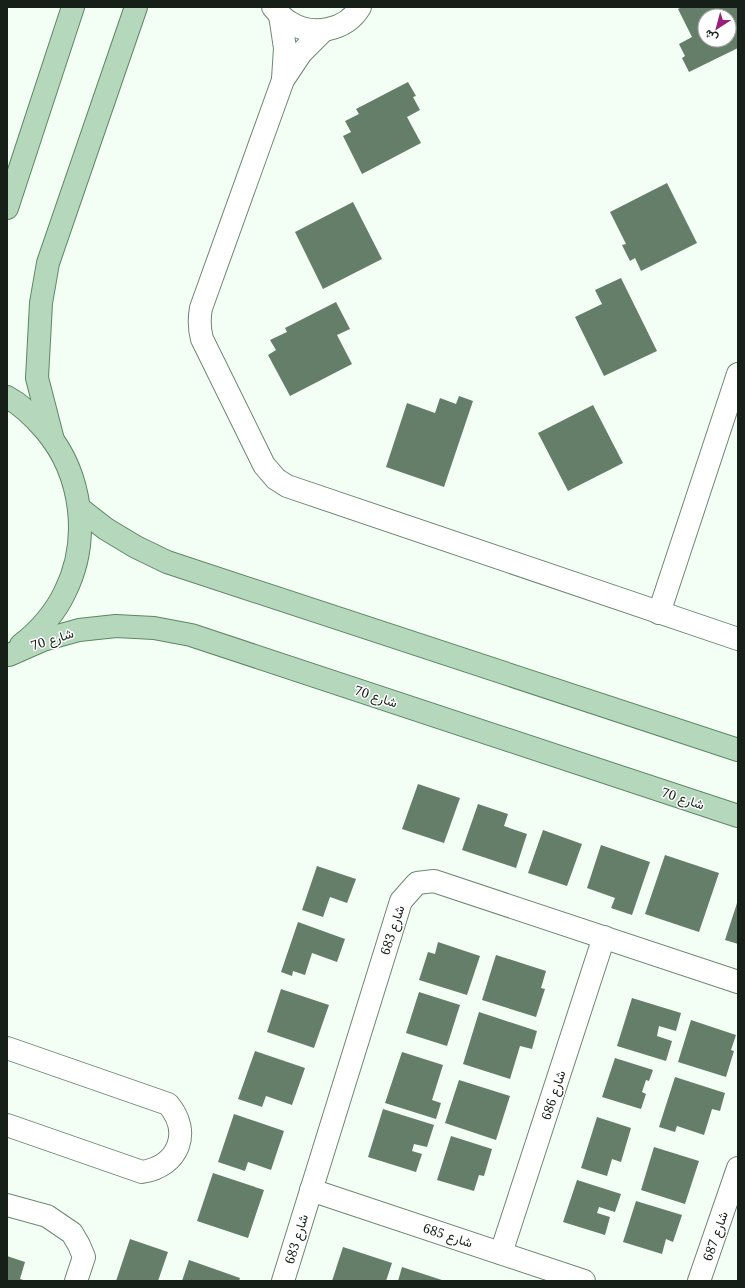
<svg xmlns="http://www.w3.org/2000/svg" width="745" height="1288" viewBox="0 0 745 1288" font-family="'Noto Serif',Vazirmatn,serif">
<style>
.building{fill:#657e69;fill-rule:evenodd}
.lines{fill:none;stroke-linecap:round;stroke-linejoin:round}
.minor-casing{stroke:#6e8772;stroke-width:24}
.major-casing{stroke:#5e8665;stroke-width:24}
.minor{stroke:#fff;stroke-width:22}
.major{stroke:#b5d7bb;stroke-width:22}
.labels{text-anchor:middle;stroke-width:3;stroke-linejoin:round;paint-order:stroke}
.street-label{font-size:13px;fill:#162018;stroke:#fff}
</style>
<rect width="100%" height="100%" fill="#f3fff5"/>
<!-- building -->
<g class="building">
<path d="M682,7H738V48L689,72L682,58L685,56L679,44L692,37L678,9ZM705,16H729V40H705Z"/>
<path d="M408,82L416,96L413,97L420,110L407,117L421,143L362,174L343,136L351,132L345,121L359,114L356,109Z"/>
<path d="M667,183L697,243L641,271L635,258L630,261L622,245L626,244L610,212Z"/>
<path d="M353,202L382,259L323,289L295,232Z"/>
<path d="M621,278L657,351L604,376L575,317L602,304L595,290Z"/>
<path d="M336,302L350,329L337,335L352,364L290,396L268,355L276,350L270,340L287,332L285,328Z"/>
<path d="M459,396L473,401L444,487L386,467L407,403L435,413L440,398L456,404Z"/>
<path d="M593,405L623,463L568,491L538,433Z"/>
<path d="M418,784L460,798L444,843L402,829Z"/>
<path d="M478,804L508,814L504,826L527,834L516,868L462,850Z"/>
<path d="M543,830L582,844L567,886L528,873Z"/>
<path d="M601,845L650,862L632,915L611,908L615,898L587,888Z"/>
<path d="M665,855L719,873L699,932L645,914Z"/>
<path d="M317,866L356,879L347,903L330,897L323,917L302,910Z"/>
<path d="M738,900V944L725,940Z"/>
<path d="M298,922L345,939L337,962L312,953L305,975L293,971L292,976L281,972Z"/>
<path d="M438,942L480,956L467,995L419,980L428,952L435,954Z"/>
<path d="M496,955L546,971L541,988L545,989L536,1017L482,1000Z"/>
<path d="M281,989L329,1005L314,1048L267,1032Z"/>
<path d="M419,992L460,1005L447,1046L406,1033Z"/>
<path d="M632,998L681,1013L676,1031L659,1026L657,1036L672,1041L666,1061L617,1046Z"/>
<path d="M479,1012L537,1031L532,1049L520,1046L510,1079L463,1064Z"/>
<path d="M691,1020L736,1035L731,1050L734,1051L726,1077L678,1062Z"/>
<path d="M255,1051L305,1068L292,1105L266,1096L262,1107L238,1099Z"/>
<path d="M402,1052L443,1065L432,1100L441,1103L436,1119L385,1103Z"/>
<path d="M615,1058L653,1070L649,1081L646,1080L642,1092L646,1094L641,1109L602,1097Z"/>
<path d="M675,1077L725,1093L720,1111L712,1109L704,1135L677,1126L675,1132L659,1127Z"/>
<path d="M459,1080L510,1096L496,1140L445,1123Z"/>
<path d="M383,1109L434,1125L427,1147L414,1144L412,1151L422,1154L416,1172L368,1157Z"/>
<path d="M234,1114L284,1131L271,1170L248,1162L245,1171L218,1162Z"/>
<path d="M597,1117L631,1128L621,1162L612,1159L607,1176L581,1168Z"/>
<path d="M451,1136L492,1149L484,1176L479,1175L474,1191L437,1180Z"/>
<path d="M654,1147L699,1161L685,1204L641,1190Z"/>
<path d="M213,1173L264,1190L248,1238L197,1221Z"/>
<path d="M577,1180L621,1194L615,1212L599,1207L597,1213L610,1217L605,1235L563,1222Z"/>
<path d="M636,1201L682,1215L673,1242L666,1239L662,1254L623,1242Z"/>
<path d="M130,1239L168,1252L158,1281H116Z"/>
<path d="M343,1247L392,1263L386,1281H332Z"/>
<path d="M7,1256L25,1262L20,1279L27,1281H7Z"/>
<path d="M189,1260L240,1278L239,1281H182Z"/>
<path d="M402,1267L445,1281H398Z"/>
</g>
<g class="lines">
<defs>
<g id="minor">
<path d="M273,7C278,13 282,18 289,22C312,37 346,31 360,7"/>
<path d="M280,15L285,48L283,79"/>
<path d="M324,30L301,53L283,80L201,308C199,319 199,328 202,339L264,465L276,479L287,486L738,639"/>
<path d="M659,613L738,374"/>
<path d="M7,1048L168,1104C192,1132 179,1166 142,1172L7,1125"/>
<path d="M311,1190L584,1281"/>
<path d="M7,1205L47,1216L72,1233L79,1245L84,1257L76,1281"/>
<path d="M501,1253L604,937"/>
<path d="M283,1281L401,901L417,883L434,881L738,982"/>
<path d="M699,1281L738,1168"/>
</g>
<g id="major">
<path d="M7,208L73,7"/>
<path d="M7,397C22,405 35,418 46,431C82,474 91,540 65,592C55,613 39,631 21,645"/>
<path d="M53,440L37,378L41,303L48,263L136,7"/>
<path d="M79,508L106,529L136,547L167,562L738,750"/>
<path d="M9,655L43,640L79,630L116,626L154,628L191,635L738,816"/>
</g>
</defs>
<!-- minor casing -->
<use href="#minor" class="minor-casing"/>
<!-- major casing -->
<use href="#major" class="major-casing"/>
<!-- minor -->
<use href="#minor" class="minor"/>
<!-- major -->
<use href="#major" class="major"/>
</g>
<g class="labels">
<!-- street labels -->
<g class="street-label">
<text transform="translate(52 639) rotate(-18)" y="5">شارع 70</text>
<text transform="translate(376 696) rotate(18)" y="5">شارع 70</text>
<text transform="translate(683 798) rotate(18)" y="5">شارع 70</text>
<text transform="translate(392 930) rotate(-72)" y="5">شارع 683</text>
<text transform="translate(553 1095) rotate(-72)" y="5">شارع 686</text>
<text transform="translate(448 1235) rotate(18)" y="5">شارع 685</text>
<text transform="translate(715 1236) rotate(-71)" y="5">شارع 687</text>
<text transform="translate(296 1239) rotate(-73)" y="5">شارع 683</text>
</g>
</g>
<!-- border -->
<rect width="745" height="1288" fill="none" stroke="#162018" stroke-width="16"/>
<!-- north arrow -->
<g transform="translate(717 28) rotate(216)"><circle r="19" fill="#ffffff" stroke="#a2a6a3"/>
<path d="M0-3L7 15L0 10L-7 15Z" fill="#991f78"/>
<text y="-6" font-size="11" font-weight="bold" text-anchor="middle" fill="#162018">ش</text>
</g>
</svg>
